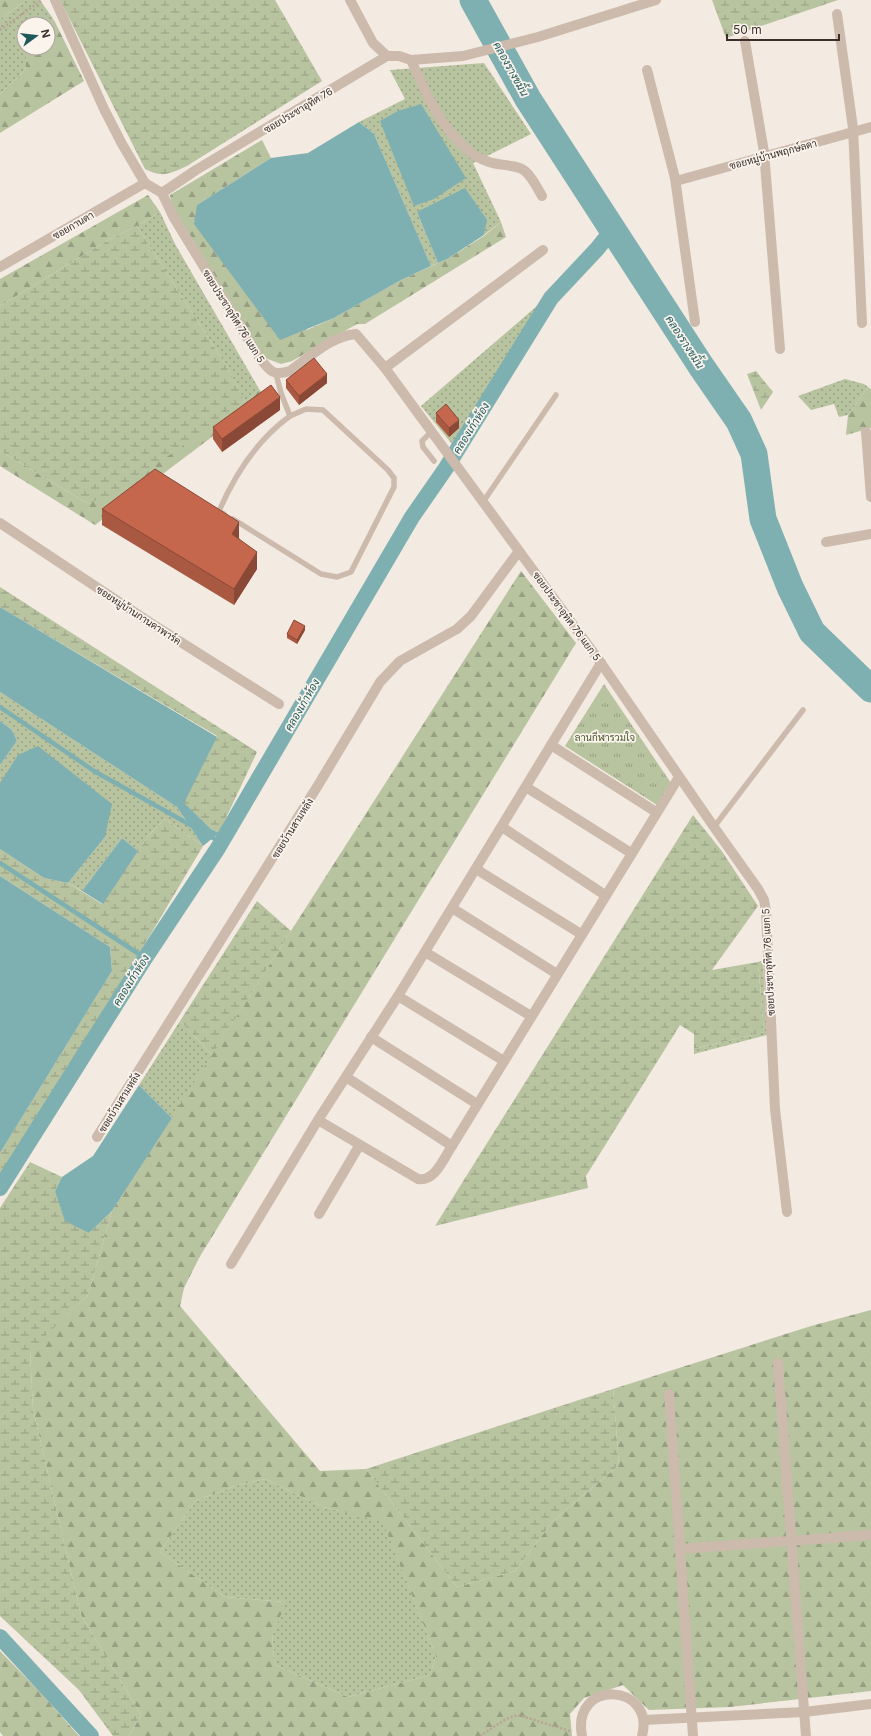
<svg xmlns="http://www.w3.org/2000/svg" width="871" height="1736" viewBox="0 0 871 1736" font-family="Inter,Sarabun,sans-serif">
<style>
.grass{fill:url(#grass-dots)}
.forest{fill:url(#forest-firs);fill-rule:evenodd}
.wetland{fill:url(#wetland-marsh)}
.park{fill:url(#park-tufts)}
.water{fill:#7fb0b1}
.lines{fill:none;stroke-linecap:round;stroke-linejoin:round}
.stream{stroke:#7fb0b1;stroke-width:4.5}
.canal{stroke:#7fb0b1;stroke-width:16}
.river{stroke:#7fb0b1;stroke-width:27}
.path{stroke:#b8a496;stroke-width:2.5;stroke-dasharray:2 2;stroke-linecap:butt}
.service{stroke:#ccbaac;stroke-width:5.5}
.minor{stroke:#ccbaac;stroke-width:10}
.wall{fill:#a95942}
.shaded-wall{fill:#8a4836}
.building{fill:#c5674d;stroke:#8a4836}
.labels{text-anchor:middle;stroke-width:3.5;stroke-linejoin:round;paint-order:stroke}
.street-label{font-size:10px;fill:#3a2f2b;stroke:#fbf4ed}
.park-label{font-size:10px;fill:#4a582f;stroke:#fbf4ed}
.water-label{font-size:11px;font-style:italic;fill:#20595c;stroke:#fbf4ed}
</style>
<defs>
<pattern id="grass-dots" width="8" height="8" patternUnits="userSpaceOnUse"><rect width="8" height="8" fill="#b8c3a0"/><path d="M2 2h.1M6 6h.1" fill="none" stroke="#979f83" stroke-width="1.8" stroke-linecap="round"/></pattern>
<pattern id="forest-firs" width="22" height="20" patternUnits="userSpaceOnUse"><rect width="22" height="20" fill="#b8c3a0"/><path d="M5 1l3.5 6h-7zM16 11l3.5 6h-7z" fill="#979f83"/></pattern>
<pattern id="wetland-marsh" width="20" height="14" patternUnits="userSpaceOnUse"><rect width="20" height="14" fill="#b8c3a0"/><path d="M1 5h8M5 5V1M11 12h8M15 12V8" fill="none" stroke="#979f83"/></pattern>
<pattern id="park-tufts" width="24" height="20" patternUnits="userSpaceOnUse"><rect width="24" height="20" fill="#b8c3a0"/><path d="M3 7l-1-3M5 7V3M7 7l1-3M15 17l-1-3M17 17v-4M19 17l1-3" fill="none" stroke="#979f83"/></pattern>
</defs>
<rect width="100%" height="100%" fill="#f3eae1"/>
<!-- grass -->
<g class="grass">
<path d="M27,0H40L54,20L48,25L24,24V48H28L25,70L0,94V19Z"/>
<path d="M484,63L531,134L473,163L501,222L484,235L486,220L417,212L438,263L431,266L374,134L359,122L405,99L390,70Z"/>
<path d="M160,212L175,244L259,389L245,402L227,367L137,226Z"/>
<path d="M538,305L537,312L456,449L421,406Z"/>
<path d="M845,379L864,384L868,387L848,415L839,417L834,404L811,410L798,396Z"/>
<path d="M0,692L177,807L203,846L165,819L148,836L138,851L122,838L82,891L68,883L105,837L0,783V765L17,741L12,730L0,721Z"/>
<path d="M763,960L767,1035L694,1054V1049L764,1032L758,962Z"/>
<path d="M180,1021L212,1055L172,1118L139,1085Z"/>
<path d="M265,1479L323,1507L383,1521L436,1656L430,1675L348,1697L275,1665L272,1637L285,1602L225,1597L160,1552L195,1501L238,1485Z"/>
</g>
<!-- forest -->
<g class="forest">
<path d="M0,0H27L0,19Z"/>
<path d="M54,20L84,81L0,133V94L25,70L28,48H48V25Z"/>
<path d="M262,140L271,158L197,205L307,330L334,318L401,280L447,259L484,236L501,222L506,237L365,324H357L292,361L281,364L265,358L172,206L170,195Z"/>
<path d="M148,195L160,212L137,226L110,239L0,306V279Z"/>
<path d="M868,387L871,389V428L846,435L848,415Z"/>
<path d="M259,389L265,397L95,525L0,466V451L87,503L237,409Z"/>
<path d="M521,571L576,643L199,1258L184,1288L180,1306L320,1471L366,1469L457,1587L515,1571L553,1521L619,1465L613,1389L811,1326L871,1310V1691L730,1707L649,1710L623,1685L584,1698L570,1714L572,1736H129L141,1715L81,1615L33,1409L30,1350L88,1295L112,1211ZM265,1479L323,1507L383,1522L436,1656L430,1675L348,1697L275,1665L272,1637L286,1602L225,1597L160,1552L195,1501L238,1485Z"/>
<path d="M0,1651L39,1691L79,1736H3L0,1732Z"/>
</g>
<!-- wetland -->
<g class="wetland">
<path d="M60,0H275L322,81L187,166C169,174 163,178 145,169Z"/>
<path d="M712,0H838L726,38Z"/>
<path d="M137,226L227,367L245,402L237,409L108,497L87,503L0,451V306L110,239Z"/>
<path d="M756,371L773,392L761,410L747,374Z"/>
<path d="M0,587L257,752L219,833L211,829L183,803L217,736L0,607Z"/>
<path d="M693,815L721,850L758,906L712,970L758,962L764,1032L694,1049V1034L680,1025L586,1176L588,1188L435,1226Z"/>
<path d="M165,819L203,846L152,932L0,1176V1153L112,971L110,947L0,876V849L44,878L68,883L102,904L148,836Z"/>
<path d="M257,901L291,931L212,1055L180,1021Z"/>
<path d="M30,1162L62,1177L55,1191L89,1233L112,1211L88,1295L30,1351L33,1409L81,1615L141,1715L129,1736H113L79,1690L0,1616V1208Z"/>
<path d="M613,1389L619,1465L553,1521L515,1571L457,1587L366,1469Z"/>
</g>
<!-- park -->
<path class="park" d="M604,684L671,783L657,805L565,746Z"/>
<!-- water -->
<g class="water">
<path d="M421,104L466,178L434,199L414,206L380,121L398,111Z"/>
<path d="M359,122L374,134L431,266L401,280L334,318L280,340L194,224L197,205L271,158L308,153Z"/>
<path d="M465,188L487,220L484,235L447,259L438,263L417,212Z"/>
<path d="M0,607L217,737L184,803L211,829L219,833L203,846L177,807L0,692Z"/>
<path d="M0,721L12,730L17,741L0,765Z"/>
<path d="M38,746L112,804L105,837L68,883L44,878L0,849V783L18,755Z"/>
<path d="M122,838L138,851L103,904L82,891Z"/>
<path d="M0,876L110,947L112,971L0,1153Z"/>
<path d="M139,1085L172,1118L112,1211L89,1233L65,1221L55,1191L62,1177L93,1156Z"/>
</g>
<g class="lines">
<!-- stream -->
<g class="stream">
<path d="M0,707L94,771L194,827"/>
<path d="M207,835L221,842"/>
<path d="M0,863L145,958"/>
</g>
<!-- canal -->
<g class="canal">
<path d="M0,1188L145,958L218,848L412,517L446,468L551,298L597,249L613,229"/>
<path d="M0,1637L91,1736"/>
</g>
<!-- river -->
<path class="river" d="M473,0L528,99L701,366L739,421L754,454L763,519L790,587L812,632L871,689"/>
<!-- path -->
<g class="path">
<path d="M0,30L42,0"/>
<path d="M480,1736L506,1719L518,1715L570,1731"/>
</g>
<!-- service -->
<g class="service">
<path d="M432,431L422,441L423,447L434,461"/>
<path d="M483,502L556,395"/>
<path d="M224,514L219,511C235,474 257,440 290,416"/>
<path d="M233,519L321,574L337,577L351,572L394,487V478L388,470L323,410L306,409L290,416L281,393L276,374"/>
<path d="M714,827L803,710"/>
</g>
<!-- minor -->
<g class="minor">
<path d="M55,0L104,109L122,144L145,183L162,193L196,170L387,56H399L411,60L463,56L538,37L656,0"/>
<path d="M350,0L373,43L387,56"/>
<path d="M837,14L853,128L862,323"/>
<path d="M745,41L764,152L780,349"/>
<path d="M411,60C425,91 440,127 468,150C473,155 483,160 489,162C500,166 516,164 525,171C533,178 537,188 542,196"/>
<path d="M647,70L675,178L695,322"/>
<path d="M676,181L871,127"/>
<path d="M162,193L174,218L259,357C269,370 273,377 290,371C310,357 331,336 356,334L385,368L601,663L714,827L758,889L764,900L766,911L775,1109L787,1212"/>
<path d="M0,267L145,183"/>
<path d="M385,368L543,250"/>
<path d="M866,432L871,497"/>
<path d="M0,523L149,622L279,704"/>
<path d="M826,542L871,534"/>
<path d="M551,745L656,812"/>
<path d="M526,787L631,853"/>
<path d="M502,827L605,895"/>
<path d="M476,869L581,934"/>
<path d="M452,908L557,974"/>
<path d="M425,952L531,1016"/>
<path d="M398,996L504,1061"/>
<path d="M371,1037L477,1104"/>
<path d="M346,1077L452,1146"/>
<path d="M318,1120L418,1179C435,1182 443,1159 452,1146L679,777"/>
<path d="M97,1137L317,787L380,682L400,661L457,629L471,616L519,551"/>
<path d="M319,1214L359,1146"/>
<path d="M231,1264L318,1120L398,996L601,663"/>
<path d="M778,1363L806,1736"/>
<path d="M669,1394L693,1736"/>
<path d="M679,1549L871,1535"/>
<path d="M644,1720L804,1712L871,1704"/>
<path d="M582,1736C571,1678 656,1683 642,1736"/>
</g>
</g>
<!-- wall -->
<g class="wall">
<path d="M286,380L327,383L299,405L286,388Z"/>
<path d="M280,410L222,452L213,439V427Z"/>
<path d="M436,413L459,428L449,437L436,422Z"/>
<path d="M102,509L239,538L257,569L234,605L102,525Z"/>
<path d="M305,630L297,644L287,638V634Z"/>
</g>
<!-- shaded-wall -->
<g class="shaded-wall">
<path d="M327,374V383L299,405V396Z"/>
<path d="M280,397V410L222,452V439Z"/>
<path d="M459,420V428L449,437V428Z"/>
<path d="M239,522V538L232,551V534Z"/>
<path d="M257,552V569L234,605V589Z"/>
<path d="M305,626V630L297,644V640Z"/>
</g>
<!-- building -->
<g class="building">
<path d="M314,358L327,374L299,396L286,380Z"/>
<path d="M271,385L280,397L222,439L213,427Z"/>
<path d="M446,404L459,420L449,428L436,413Z"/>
<path d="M155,469L239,522L232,534L257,552L234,589L102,509Z"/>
<path d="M294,620L305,626L297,640L287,634Z"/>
</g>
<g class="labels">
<!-- street labels -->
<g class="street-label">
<text transform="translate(298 110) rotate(-31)" y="4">ซอยประชาอุทิศ 76</text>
<text transform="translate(773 154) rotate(-15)" y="4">ซอยหมู่บ้านพฤกษ์ลดา</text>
<text transform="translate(73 225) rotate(-30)" y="4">ซอยกานดา</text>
<text transform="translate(234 316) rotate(58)" y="4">ซอยประชาอุทิศ 76 แยก 5</text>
<text transform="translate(139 615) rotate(33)" y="4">ซอยหมู่บ้านกานดาพาร์ค</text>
<text transform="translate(567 616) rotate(54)" y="4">ซอยประชาอุทิศ 76 แยก 5</text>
<text transform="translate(292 828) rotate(-58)" y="4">ซอยบ้านสามหลัง</text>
<text transform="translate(768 962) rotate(-93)" y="4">ซอยประชาอุทิศ 76 แยก 5</text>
<text transform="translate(119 1102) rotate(-58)" y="4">ซอยบ้านสามหลัง</text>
</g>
<!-- park labels -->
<g class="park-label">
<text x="605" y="741">ลานกีฬารวมใจ</text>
</g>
<!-- water labels -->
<g class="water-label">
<text transform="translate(511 69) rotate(61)" y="4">คลองรางขมิ้น</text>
<text transform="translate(685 342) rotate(57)" y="4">คลองรางขมิ้น</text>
<text transform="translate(471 428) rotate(-58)" y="4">คลองเก้าห้อง</text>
<text transform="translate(302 705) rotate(-60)" y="4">คลองเก้าห้อง</text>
<text transform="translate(131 980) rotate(-58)" y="4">คลองเก้าห้อง</text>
</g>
</g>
<!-- north arrow -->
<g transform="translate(36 36) rotate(75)"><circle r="19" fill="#fbf4ed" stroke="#aea59f"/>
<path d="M0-3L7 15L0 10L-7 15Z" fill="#20595c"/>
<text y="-6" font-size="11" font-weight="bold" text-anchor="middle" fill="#3a2f2b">N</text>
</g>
<!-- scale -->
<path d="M727 34v6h112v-6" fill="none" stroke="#3a2f2b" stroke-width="2"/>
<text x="733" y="34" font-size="12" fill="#3a2f2b" stroke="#fbf4ed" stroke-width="3" paint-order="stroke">50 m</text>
</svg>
